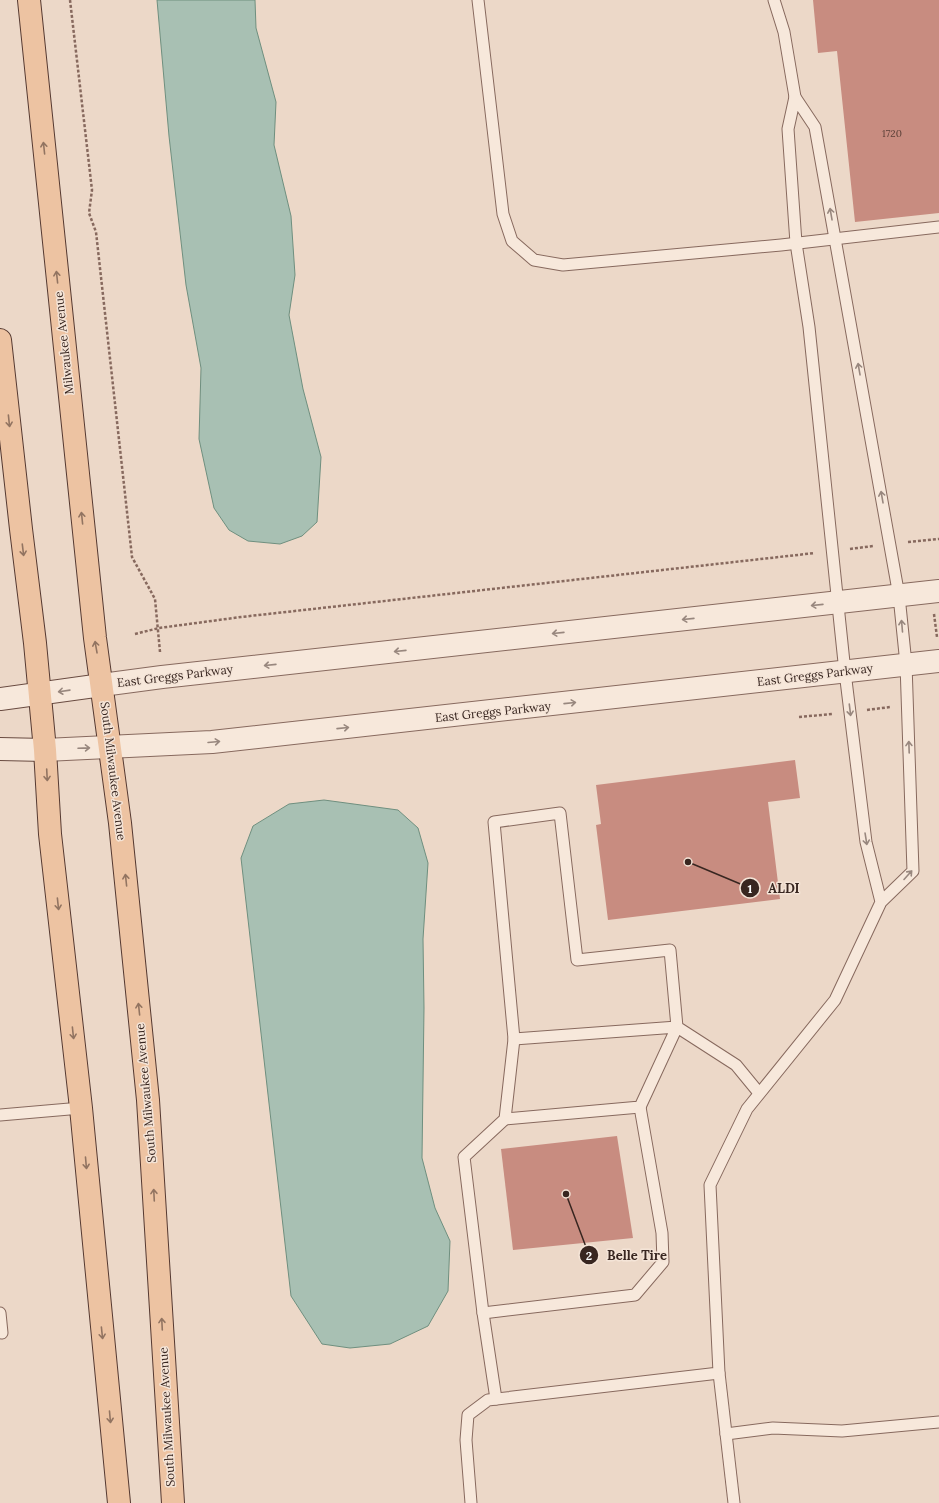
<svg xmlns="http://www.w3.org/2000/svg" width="939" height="1503" viewBox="0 0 939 1503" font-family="Lora,serif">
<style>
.water{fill:#a8c0b3;stroke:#6f8f7f}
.building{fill:#c88c80}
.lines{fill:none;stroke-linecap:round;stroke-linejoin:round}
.lane-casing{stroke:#87695e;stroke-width:13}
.street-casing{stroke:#87695e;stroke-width:24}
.secondary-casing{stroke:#694b41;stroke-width:24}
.primary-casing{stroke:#553931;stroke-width:24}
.path{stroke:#87695e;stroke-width:2.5;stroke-dasharray:3 2;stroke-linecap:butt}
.lane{stroke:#f7e8db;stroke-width:11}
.street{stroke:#f7e8db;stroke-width:22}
.secondary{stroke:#f7e8db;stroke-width:22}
.primary{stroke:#edc3a2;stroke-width:22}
.oneway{stroke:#927461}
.oneway2{stroke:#98877e}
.labels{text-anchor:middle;stroke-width:3;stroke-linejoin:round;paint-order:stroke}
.number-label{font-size:10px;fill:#5c4038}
.street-label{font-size:12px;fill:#382620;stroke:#f4e4d7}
.leader{fill:none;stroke:#382620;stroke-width:1.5}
.callout-dot{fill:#382620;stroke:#f4e4d7;stroke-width:1.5}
.mark-label{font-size:12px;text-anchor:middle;font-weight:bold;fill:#fff}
.callout-label{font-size:13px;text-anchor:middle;font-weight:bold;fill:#382620;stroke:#f4e4d7;stroke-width:3;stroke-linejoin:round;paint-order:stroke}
</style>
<rect width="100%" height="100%" fill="#ecd8c8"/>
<!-- water -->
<g class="water">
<path d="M157,0H255L256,28L276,102L274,145L291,216L295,275L289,315L303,389L321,457L317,522L302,536L280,544L248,541L229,530L214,508L199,439L201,368L186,285L169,136Z"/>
<path d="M324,800L398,810L418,828L428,863L423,939L424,1008L422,1158L435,1208L450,1241L448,1291L428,1326L390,1344L350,1348L322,1344L291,1296L241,858L253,826L289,804Z"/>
</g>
<!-- building -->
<g class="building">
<path d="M813,0H939V213L855,222L837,51L818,53Z"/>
<path d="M795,760L800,798L768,802L780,899L608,920L596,825L601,824L596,785Z"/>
<path d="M617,1136L633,1238L513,1250L501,1149Z"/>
</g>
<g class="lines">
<defs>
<g id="lane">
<path d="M478,0L503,214L512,241L534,260L563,265L781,245L939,227"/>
<path d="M774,0L784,32L795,97"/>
<path d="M0,1115L81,1108"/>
<path d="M505,1119L640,1107L677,1027L670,950L577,960L560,813L494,822L514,1039L677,1027L736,1065L759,1093"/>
<path d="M0,1313L2,1333"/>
<path d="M483,1313L635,1295L663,1262L662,1233L640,1107"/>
<path d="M719,1373L734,1503"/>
<path d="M496,1399L483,1313L464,1157L505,1119L514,1039"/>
<path d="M726,1434L773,1428L842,1431L939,1422"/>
<path d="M471,1503L466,1440L468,1415L488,1400L719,1373L710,1185L747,1109L835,1000L881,902L913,871L906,664L899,596L815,127L795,97L788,129L796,243L809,327L845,672L866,842L881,902"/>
</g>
<g id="street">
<path d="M102,685L162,677L939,591"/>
<path d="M45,750L212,742L939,661"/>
</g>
<g id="secondary">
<path d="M0,699L102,685"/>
<path d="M0,749L45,750"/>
</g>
<g id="primary">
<path d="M29,0L95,638L120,823L148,1100L173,1503"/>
<path d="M0,340L21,529L35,643L45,750L50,834L81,1108L119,1503"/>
</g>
</defs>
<!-- lane casing -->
<use href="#lane" class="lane-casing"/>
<!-- street casing -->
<use href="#street" class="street-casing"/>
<!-- secondary casing -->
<use href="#secondary" class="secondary-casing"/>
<!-- primary casing -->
<use href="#primary" class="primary-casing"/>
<!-- path -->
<g class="path">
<path d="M70,0L92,190L89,213L96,232L132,557L155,599L160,652"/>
<path d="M908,542L939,539"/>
<path d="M850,549L873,546"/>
<path d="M934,614L937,637"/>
<path d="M135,634L159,628L241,617L815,553"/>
<path d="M867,710L890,707"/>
<path d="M799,717L832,714"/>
</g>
<!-- lane -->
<use href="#lane" class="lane"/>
<!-- street -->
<use href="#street" class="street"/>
<!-- secondary -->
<use href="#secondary" class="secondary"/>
<!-- primary -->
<use href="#primary" class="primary"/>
</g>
<!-- one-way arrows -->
<defs><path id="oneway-shaft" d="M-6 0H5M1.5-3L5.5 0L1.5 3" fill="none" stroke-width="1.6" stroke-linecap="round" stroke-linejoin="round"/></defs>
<g class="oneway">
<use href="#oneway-shaft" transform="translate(44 148) rotate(-96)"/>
<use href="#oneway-shaft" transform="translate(57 277) rotate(-96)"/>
<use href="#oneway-shaft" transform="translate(9 421) rotate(84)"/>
<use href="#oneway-shaft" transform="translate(82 518) rotate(-96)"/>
<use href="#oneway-shaft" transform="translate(23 550) rotate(83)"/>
<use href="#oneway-shaft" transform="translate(96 647) rotate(-100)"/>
<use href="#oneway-shaft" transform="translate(47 775) rotate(87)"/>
<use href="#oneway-shaft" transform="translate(126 880) rotate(-96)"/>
<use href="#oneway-shaft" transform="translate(58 904) rotate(84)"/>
<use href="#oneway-shaft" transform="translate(139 1009) rotate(-96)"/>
<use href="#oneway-shaft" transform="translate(73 1033) rotate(84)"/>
<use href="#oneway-shaft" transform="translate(86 1163) rotate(85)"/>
<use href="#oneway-shaft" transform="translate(154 1195) rotate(-93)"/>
<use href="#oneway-shaft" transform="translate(162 1324) rotate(-93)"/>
<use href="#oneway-shaft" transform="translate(102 1333) rotate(84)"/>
<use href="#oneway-shaft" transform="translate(110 1417) rotate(85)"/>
</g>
<g class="oneway2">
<use href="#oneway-shaft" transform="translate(831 214) rotate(-100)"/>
<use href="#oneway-shaft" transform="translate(859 369) rotate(-100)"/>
<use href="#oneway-shaft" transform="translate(882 497) rotate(-100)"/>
<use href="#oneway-shaft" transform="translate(817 605) rotate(174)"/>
<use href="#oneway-shaft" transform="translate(688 619) rotate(174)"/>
<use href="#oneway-shaft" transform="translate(902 626) rotate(-95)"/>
<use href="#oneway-shaft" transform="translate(558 633) rotate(174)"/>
<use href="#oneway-shaft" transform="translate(400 651) rotate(174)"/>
<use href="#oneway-shaft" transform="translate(270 665) rotate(174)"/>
<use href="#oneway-shaft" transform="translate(64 691) rotate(172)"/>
<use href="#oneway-shaft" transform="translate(570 703) rotate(-6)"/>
<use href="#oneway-shaft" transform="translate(850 710) rotate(83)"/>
<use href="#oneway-shaft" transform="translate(343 728) rotate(-6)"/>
<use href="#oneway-shaft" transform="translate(214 742) rotate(-5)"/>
<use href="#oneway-shaft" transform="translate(909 747) rotate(-92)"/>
<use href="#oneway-shaft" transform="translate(84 748) rotate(-2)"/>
<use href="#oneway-shaft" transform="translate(866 839) rotate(81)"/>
<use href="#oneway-shaft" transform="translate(908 875) rotate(-48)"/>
</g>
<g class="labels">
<!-- number labels -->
<g class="number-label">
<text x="892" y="137">1720</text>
</g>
<!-- street labels -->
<g class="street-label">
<text transform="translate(64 343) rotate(-96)" y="4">Milwaukee Avenue</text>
<text transform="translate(815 675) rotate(-7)" y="4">East Greggs Parkway</text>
<text transform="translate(175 676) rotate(-7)" y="4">East Greggs Parkway</text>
<text transform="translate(493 712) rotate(-6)" y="4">East Greggs Parkway</text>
<text transform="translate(113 771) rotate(83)" y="4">South Milwaukee Avenue</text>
<text transform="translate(146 1093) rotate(-95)" y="4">South Milwaukee Avenue</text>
<text transform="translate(167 1417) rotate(-93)" y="4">South Milwaukee Avenue</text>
</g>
</g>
<!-- callouts -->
<path class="leader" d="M688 862L750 888M566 1194L589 1255"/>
<g class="callout-dot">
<circle cx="688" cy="862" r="4"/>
<circle cx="566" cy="1194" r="4"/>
<circle cx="750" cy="888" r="10"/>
<circle cx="589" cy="1255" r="10"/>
</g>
<g class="mark-label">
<text x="750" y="893">1</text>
<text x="589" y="1260">2</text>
</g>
<g class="callout-label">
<text x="784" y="893">ALDI</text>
<text x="637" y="1260">Belle Tire</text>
</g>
</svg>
